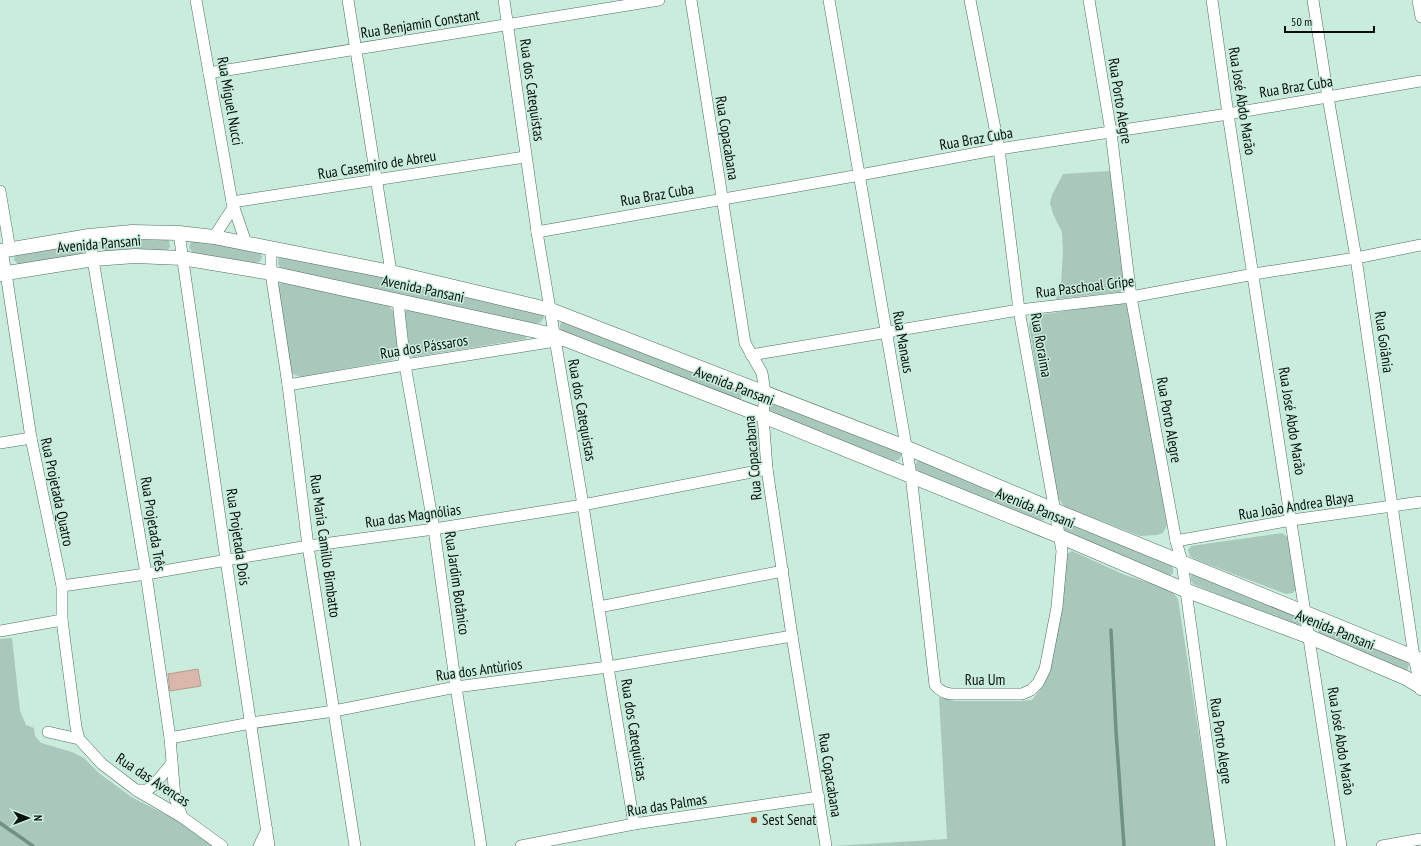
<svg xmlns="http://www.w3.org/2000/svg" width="1421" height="846" viewBox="0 0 1421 846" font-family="'PT Sans Narrow',sans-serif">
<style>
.green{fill:#a9c7ba}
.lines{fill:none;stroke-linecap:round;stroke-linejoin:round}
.stream{stroke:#709283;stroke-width:3.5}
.building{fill:#dab7aa;stroke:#b89a8e}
.minor-casing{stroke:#4f6d60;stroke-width:12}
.major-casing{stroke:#4f6d60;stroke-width:15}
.minor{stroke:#fff;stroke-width:11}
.major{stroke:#fff;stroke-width:14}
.poi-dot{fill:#b95228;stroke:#caecdd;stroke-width:1.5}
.labels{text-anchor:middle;stroke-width:3;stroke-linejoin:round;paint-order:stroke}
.street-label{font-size:15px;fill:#05100c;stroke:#caecdd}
.poi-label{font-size:15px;fill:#05100c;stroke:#caecdd;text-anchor:start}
</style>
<rect width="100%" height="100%" fill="#caecdd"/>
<!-- green -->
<g class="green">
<path d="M1110,171L1125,285L1120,292L1056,299L1061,286L1063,251L1062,232L1053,214L1050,203L1052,195L1063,174Z"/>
<path d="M132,236L169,240L170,247L167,251L105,252L100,247L101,241Z"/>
<path d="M194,239L261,253L262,258L259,262L254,264L193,254L189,247L191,241Z"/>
<path d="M81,243C86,246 85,252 80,255L19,265L14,260L15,255Z"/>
<path d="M281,256L390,277L543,315L544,317L541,322L535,325L281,268L278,264L279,258Z"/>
<path d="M284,281L388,305L393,311L398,354L393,360L300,377L291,373L278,286Z"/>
<path d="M1123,302L1129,307L1167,525L1163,533L1157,535L1140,536L1065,507L1056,496L1029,325L1033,316Z"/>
<path d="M409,309L526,335V339L413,357L410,354L405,312Z"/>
<path d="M563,321L745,389L742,393L741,400L562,332C559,328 559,324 563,321Z"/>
<path d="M773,401L901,451L902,454L899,460L892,461L772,413L769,408L771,403Z"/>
<path d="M920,459L1046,513V518L1044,520L1039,521L918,471L915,469C915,464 916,462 920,459Z"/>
<path d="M1066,521L1171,565L1173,568V574L1169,575L1065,534L1062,528V522Z"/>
<path d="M1282,533L1289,538L1297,588L1293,593L1286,594L1197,560L1190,556L1188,550L1191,546Z"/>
<path d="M1072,551L1125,575L1171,590L1178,599L1216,846H834L947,839L939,697L956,701H1022L1032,700L1043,686L1050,669L1067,554Z"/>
<path d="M1195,573L1299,617L1301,621L1299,626H1295L1193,584L1191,580V575Z"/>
<path d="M1323,626L1406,660L1409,665L1407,670L1404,671L1318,633L1319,627Z"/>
<path d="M12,638L20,711L26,725L34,728L35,736L41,743L72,752L84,758L100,774L133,798L184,824L213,846H0V639Z"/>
</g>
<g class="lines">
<!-- stream -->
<g class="stream">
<path d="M1111,630L1116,731L1124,846"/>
<path d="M0,823L33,846"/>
</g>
</g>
<!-- building -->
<path class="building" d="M198,669L201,686L170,691L168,674Z"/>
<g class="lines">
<defs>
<g id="minor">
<path d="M196,0L232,202L246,243"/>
<path d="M348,0L391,272"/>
<path d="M504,0L537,232L583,505L608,667L634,824"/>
<path d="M691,0L745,343L762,373L765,392L763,416L767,469L792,636L826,846"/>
<path d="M829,0L911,475L935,685C940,691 944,693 951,694H1022L1031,690L1038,683L1045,669L1057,607L1062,551L1019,310L999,149L970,0"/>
<path d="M1089,0L1111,132L1131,297L1176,541L1182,562L1221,846"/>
<path d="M1212,0L1228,114L1341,846"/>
<path d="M1313,0L1328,97L1356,258L1414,657L1421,690"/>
<path d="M1418,0L1421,17"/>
<path d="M209,73L659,0"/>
<path d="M0,191L10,250"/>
<path d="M232,202L525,157"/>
<path d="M537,232L860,175L999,149L1228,114L1421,81"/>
<path d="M179,233L226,560L269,846"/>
<path d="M89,236L146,574L170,738L175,798L182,817"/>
<path d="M214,237L234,206"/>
<path d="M271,249V273L288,385L308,546L355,846"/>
<path d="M2,251L6,273L31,438L62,586V620L76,727L79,739"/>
<path d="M398,301L405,365L434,529L456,687L481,846"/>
<path d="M751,355L1019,310L1131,297L1254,274L1356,258L1421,245"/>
<path d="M288,385L405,365L562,340"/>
<path d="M0,443L31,438"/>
<path d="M1176,541L1292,520L1421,502"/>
<path d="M62,586L146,574L308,546L434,529L583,505L767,469"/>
<path d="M599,607L783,571"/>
<path d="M0,631L62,620"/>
<path d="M48,732L79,739L102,764L136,790L182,817L222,846"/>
<path d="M170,738L251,723L334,711L456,687L608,667L792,636"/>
<path d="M136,790H147L154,785L172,763"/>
<path d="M259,846L267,830"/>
<path d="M521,846L634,824L819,797"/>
<path d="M1382,846L1421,839"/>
</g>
<g id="major">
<path d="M0,251L89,236L132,232L179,233L214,237L391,272L551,310L905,447L1054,510L1421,660"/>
<path d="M0,274L94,259L135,256L182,258L271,273L554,335L763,416L1059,536L1185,590L1310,637L1406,678L1421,687"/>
</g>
</defs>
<!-- minor casing -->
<use href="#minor" class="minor-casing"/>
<!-- major casing -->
<use href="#major" class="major-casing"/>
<!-- minor -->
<use href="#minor" class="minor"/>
<!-- major -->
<use href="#major" class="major"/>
</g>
<!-- markers -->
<circle class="poi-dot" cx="754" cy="820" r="4"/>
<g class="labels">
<!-- street labels -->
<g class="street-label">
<text transform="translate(420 24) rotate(-9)" y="5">Rua Benjamin Constant</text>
<text transform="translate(1296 87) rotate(-9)" y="5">Rua Braz Cuba</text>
<text transform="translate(532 90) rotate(82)" y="5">Rua dos Catequistas</text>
<text transform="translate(230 101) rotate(80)" y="5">Rua Miguel Nucci</text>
<text transform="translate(1120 101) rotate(81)" y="5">Rua Porto Alegre</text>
<text transform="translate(1242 101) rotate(81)" y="5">Rua José Abdo Marão</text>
<text transform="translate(727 138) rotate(81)" y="5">Rua Copacabana</text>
<text transform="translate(976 139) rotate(-10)" y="5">Rua Braz Cuba</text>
<text transform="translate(377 165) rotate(-9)" y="5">Rua Casemiro de Abreu</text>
<text transform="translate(657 195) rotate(-10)" y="5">Rua Braz Cuba</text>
<text transform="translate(99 244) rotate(-5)" y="5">Avenida Pansani</text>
<text transform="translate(1085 287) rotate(-7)" y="5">Rua Paschoal Gripe</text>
<text transform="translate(423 289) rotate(12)" y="5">Avenida Pansani</text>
<text transform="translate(903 342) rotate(80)" y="5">Rua Manaus</text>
<text transform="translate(1384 342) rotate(82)" y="5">Rua Goiânia</text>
<text transform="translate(1041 345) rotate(80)" y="5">Rua Roraima</text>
<text transform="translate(424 347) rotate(-9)" y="5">Rua dos Pássaros</text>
<text transform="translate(734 386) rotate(21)" y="5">Avenida Pansani</text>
<text transform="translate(582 410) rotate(80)" y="5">Rua dos Catequistas</text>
<text transform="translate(1169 420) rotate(80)" y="5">Rua Porto Alegre</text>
<text transform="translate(1292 421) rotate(81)" y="5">Rua José Abdo Marão</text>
<text transform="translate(753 458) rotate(-95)" y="5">Rua Copacabana</text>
<text transform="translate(57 492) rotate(78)" y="5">Rua Projetada Quatro</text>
<text transform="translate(1296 506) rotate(-9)" y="5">Rua João Andrea Blaya</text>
<text transform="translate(1035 508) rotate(22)" y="5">Avenida Pansani</text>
<text transform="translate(413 516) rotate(-8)" y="5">Rua das Magnólias</text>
<text transform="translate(153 524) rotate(81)" y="5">Rua Projetada Três</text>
<text transform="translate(238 537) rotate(82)" y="5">Rua Projetada Dois</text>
<text transform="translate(325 546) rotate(82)" y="5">Rua Maria Camillo Bimbatto</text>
<text transform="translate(457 583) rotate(82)" y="5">Rua Jardim Botânico</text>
<text transform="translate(1335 630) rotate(22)" y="5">Avenida Pansani</text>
<text transform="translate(479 670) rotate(-8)" y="5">Rua dos Antùrios</text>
<text x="985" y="685">Rua Um</text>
<text transform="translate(634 730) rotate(81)" y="5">Rua dos Catequistas</text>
<text transform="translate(1221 741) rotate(82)" y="5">Rua Porto Alegre</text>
<text transform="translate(1341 741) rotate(81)" y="5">Rua José Abdo Marão</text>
<text transform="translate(830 775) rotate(81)" y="5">Rua Copacabana</text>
<text transform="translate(153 780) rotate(33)" y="5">Rua das Avencas</text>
<text transform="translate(667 805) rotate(-9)" y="5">Rua das Palmas</text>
</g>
<!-- poi labels -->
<g class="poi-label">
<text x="762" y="825">Sest Senat</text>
</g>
</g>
<!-- north arrow -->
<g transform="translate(28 818) rotate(90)" stroke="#caecdd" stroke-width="3" paint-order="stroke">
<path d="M0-3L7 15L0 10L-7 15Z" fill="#05100c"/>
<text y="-6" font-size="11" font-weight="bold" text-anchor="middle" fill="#05100c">N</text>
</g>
<!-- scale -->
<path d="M1285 26v6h89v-6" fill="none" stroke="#05100c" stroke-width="2"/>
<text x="1291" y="26" font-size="12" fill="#05100c" stroke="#caecdd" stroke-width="3" paint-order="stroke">50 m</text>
</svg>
